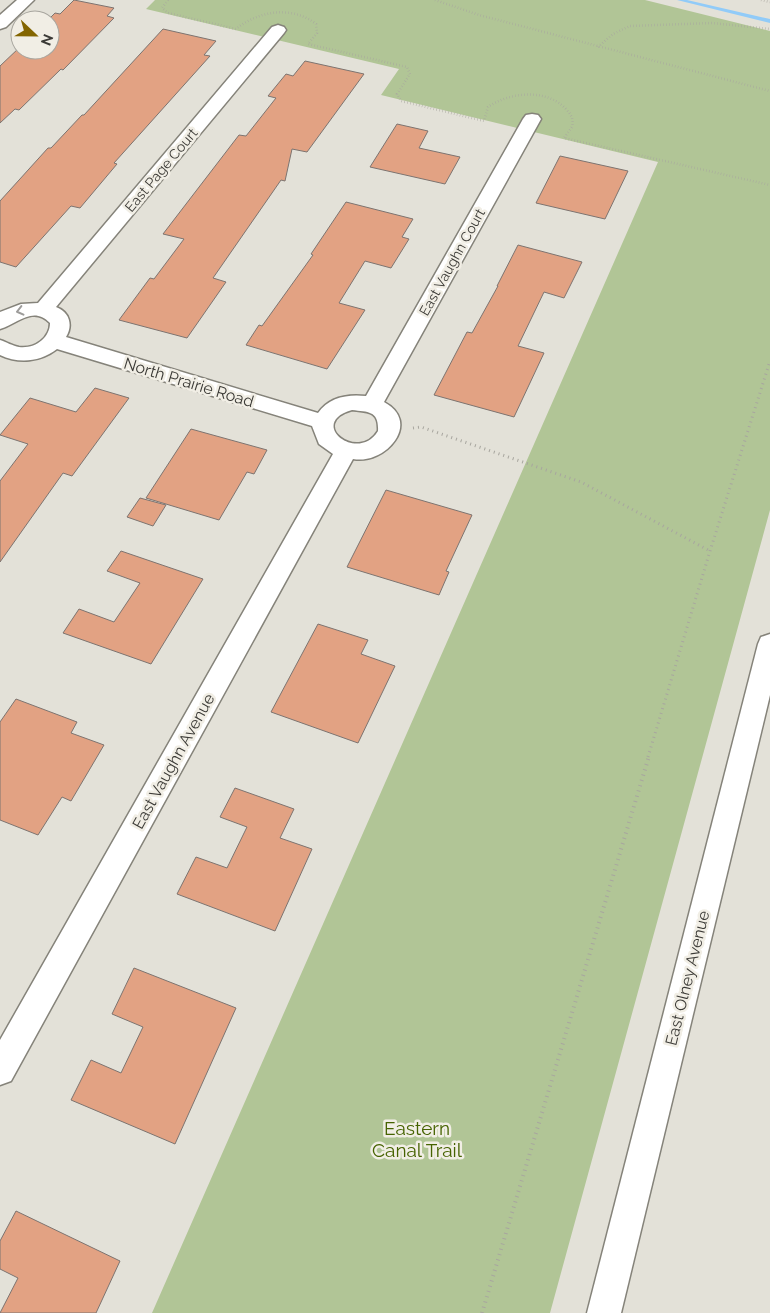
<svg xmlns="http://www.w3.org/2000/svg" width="770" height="1313" viewBox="0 0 770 1313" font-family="Raleway,sans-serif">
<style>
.green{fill:#b1c596}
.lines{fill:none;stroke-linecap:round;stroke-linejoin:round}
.stream{fill:#91cbf8;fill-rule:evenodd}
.building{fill:#e2a283;stroke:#7d7470}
.minor-casing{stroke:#85837a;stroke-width:3}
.path-far2{stroke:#a8a69f;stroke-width:2.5;stroke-dasharray:0.5 2.5;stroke-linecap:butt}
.path-far1{stroke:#a8a69f;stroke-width:3;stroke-dasharray:1 4;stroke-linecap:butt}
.path{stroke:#a8a69f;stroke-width:4;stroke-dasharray:1 4.5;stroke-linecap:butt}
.minor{fill:#fff;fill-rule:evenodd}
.oneway{stroke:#9d9c9a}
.labels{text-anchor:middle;stroke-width:5;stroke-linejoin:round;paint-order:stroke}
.far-street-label{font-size:14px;fill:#3b3a36;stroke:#f1eee5}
.street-label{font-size:16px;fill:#3b3a36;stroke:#f1eee5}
.near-park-label{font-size:19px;fill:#466301;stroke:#f1eee5}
</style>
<rect width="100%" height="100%" fill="#e3e1d8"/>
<!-- green -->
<path class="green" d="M155,0H645L770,31V510L550,1313H152L658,162L381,95L399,69L146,9Z"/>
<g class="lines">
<!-- stream -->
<path class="stream" d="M677,0H687L770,19V23Z"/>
</g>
<!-- building -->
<g class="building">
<path d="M74,0L114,8L107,16L114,18L63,70L61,69L19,110L15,109L0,123V66L20,47V50H50V20H48L55,13L60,14Z"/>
<path d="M163,29L216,41L204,55L210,56L114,163L117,164L80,208L71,206L16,267L0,262V201L48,148H51L82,115H84Z"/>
<path d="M305,61L364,74L307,152L292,149L285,181L281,180L213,278L226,282L187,338L119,320L150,278L154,279L184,239L163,234L239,135L246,136L276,98L268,96L286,74L293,76Z"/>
<path d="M397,124L428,131L419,148L460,157L445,184L370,167Z"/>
<path d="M560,156L628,171L605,219L536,203Z"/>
<path d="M346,202L413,219L402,237L409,239L391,268L365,261L339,303L365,310L327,369L246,345L259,325L262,326L313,255L311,254Z"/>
<path d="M518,245L582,262L564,298L544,292L518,346L544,353L514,417L434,395L467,332L472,333L498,286H497Z"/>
<path d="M95,388L129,398L72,476L63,473L0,562V481L28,444L0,435L30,398L76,412Z"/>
<path d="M191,429L267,450L254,474L247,472L219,520L146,498Z"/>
<path d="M386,490L472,515L446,571L449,572L439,595L347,567Z"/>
<path d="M140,498L166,505L153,526L127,517Z"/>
<path d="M121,551L203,579L151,664L63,633L79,609L114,622L140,583L107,571Z"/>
<path d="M318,624L368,640L361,654L395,666L358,743L271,712Z"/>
<path d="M16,699L77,722L71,733L104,745L71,801L62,797L38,835L0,820V722Z"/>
<path d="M235,788L294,809L280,838L312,849L275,931L177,894L196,857L227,868L247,827L220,817Z"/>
<path d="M134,968L236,1008L175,1144L71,1100L91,1060L121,1073L143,1027L112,1014Z"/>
<path d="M16,1211L120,1261L96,1313H0L18,1278L0,1269V1241Z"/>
</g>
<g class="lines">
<defs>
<g id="minor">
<path d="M17,0H34L6,27L0,29V15Z"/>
<path d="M278,25L284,27L286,30L284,33L56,307C70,312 73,326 66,337L318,413C329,397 348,394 366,396L523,119L526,115L532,114L538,115L541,119L384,402C422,422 386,465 353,459L11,1081L0,1085V1040L333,454L319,444L312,426L57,349C40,362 19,364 0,355V340C6,342 13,346 19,347C35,349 50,338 50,323C33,305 17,324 0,329V312L21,304L38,303L272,27ZM352,410C369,412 379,411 378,431C358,464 306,423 352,410Z"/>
<path d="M770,634V695L621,1313H587L758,644L761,637Z"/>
</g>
</defs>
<!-- minor casing -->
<use href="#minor" class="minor-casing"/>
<!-- path-far2 -->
<g class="path-far2">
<path d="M168,0L162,8L168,13L236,29C258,11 292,5 316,24L317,33L308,44L407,67L410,74L397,94L401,101L484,121L488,107C510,92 546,88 566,109C571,114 574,120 572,127L564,138L770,185"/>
<path d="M435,0L479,15L770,91"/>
<path d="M761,0L770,2"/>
<path d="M598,47L613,34L630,26L712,23L770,29"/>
</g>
<!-- path-far1 -->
<g class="path-far1">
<path d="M413,428L421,427L581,482L710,551"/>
<path d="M648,757L710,551L770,361"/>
</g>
<!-- path -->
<path class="path" d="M482,1313L649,756"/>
<!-- minor -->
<use href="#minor" class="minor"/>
</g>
<!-- one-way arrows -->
<defs><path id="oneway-chevron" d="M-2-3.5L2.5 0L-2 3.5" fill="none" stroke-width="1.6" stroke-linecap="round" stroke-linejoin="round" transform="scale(1.25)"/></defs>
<use class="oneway" href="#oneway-chevron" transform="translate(20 311) rotate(166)"/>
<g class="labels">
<!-- far-street labels -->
<g class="far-street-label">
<text transform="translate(161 170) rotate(-50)" y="5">East Page Court</text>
<text transform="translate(452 262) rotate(-61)" y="5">East Vaughn Court</text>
</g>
<!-- street labels -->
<g class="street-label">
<text transform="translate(189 382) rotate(17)" y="6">North Prairie Road</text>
<text transform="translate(173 761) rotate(-61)" y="6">East Vaughn Avenue</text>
<text transform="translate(687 978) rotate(-76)" y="6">East Olney Avenue</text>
</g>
<!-- near-park labels -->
<g class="near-park-label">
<text x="417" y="1135">Eastern<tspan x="417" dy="22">Canal Trail</tspan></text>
</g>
</g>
<!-- north arrow -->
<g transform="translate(35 35) rotate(112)"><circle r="24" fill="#f1eee5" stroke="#a8a69f"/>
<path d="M0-4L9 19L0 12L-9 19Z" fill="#836500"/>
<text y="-8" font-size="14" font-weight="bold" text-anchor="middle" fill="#3b3a36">N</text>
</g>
</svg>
